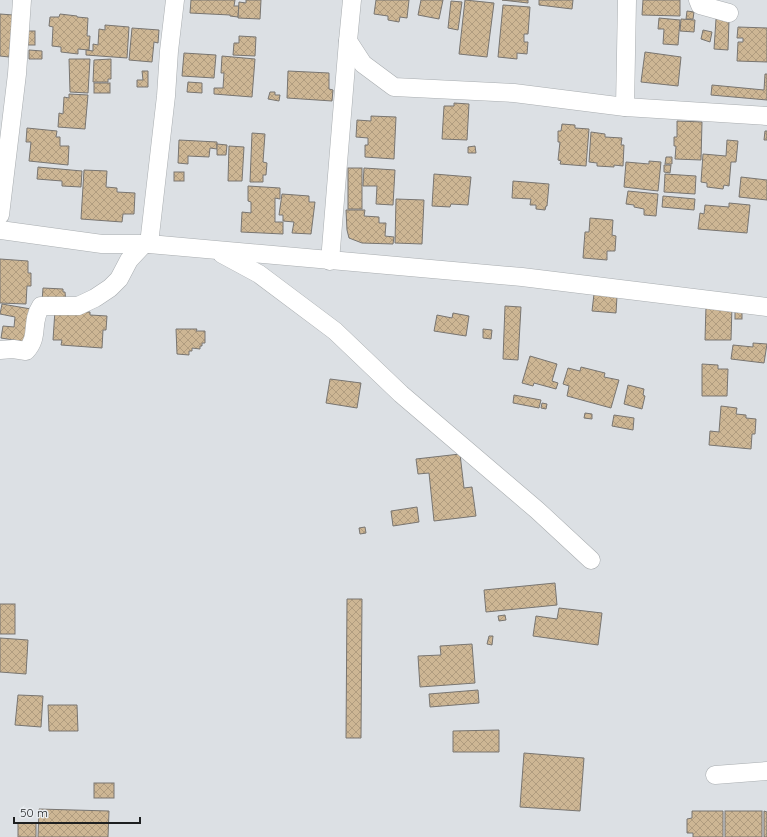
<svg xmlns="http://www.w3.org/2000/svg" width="767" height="837" viewBox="0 0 767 837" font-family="Quicksand,sans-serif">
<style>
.building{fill:url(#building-cross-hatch);stroke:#787571}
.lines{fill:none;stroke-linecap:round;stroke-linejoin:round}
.minor-casing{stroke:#a9adb0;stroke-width:19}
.minor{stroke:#fff;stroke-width:18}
</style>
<defs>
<pattern id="building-cross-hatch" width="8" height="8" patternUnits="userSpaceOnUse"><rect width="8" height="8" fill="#cdb694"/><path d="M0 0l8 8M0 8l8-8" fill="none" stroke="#b09c7f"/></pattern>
</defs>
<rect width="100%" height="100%" fill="#dce0e4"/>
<!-- building -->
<g class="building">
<path d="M191,0H235L234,6H239L238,17L230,16V15L190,13Z"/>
<path d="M246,0H261L260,19L238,18L239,2L246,3Z"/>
<path d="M376,0H409L407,18L400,17L399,22L388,20V16L374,14Z"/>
<path d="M421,0H443L439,19L418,15Z"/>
<path d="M465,0L494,3L487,57L459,54Z"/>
<path d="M502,0H528V3Z"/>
<path d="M539,0H573L572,9L539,5Z"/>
<path d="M643,0H680V16L642,15Z"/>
<path d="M451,1L462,2L458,30L448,28Z"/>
<path d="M503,5L530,7L528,34H524V42H528L527,54L517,53V59L498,57Z"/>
<path d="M687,11L694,12L693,19H686Z"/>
<path d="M0,14L13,15L9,57L0,56Z"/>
<path d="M60,14L77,16V17L88,18L87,36H90L89,50L78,49V54L61,52V47L52,46L53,27L49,26L50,17H59Z"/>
<path d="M659,18L680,20L678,45L663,44L664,29H658Z"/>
<path d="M681,19L695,20L694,32L680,31Z"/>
<path d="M716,19L729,20L728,50L714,49Z"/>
<path d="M105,25L129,27L127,58L86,55V50L93,51V44L98,45L99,29L105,30Z"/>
<path d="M738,27L767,28V62L737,61L738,42H743V38H737Z"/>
<path d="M132,28L159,30L158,43L154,42L152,62L129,60Z"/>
<path d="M703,30L712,32L710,42L701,39Z"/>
<rect x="28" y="31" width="7" height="14"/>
<path d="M239,36L256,37L255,56L233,55L234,43H239Z"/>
<path d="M29,50L42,51V59H29Z"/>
<path d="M645,52L681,57L678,86L641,82Z"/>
<path d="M184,53L216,55L214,78L182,76Z"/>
<path d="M222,56L255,59L252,97L214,94V88H223L224,73H221Z"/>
<path d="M69,59H90L88,93L70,92Z"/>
<path d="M111,59V79H108V82H93L94,60Z"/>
<path d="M142,71H148V87H137V80H143Z"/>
<path d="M288,71L329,73V89L333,90L332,101L287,98Z"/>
<path d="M765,74H767V100L711,95L712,85L764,90Z"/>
<path d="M188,82L202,83V93L187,92Z"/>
<rect x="94" y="83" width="16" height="10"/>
<path d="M270,92H275V95H280L279,101L268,99Z"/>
<path d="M69,94L88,95L85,129L58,127L59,113L63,114L64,97L69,98Z"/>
<path d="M454,103L469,104L467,140L442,139L444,106H454Z"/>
<path d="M371,116L396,117L394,159L365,157V145H368V138L356,137L357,120L371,121Z"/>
<path d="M677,121L702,122L701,160L675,159L676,146H674V137H677Z"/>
<path d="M562,124L575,125V128L589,129L586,166L560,164L561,161L558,160L560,142H558V131H561Z"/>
<path d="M27,128L57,131L56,137H60V146H69L68,165L29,161L31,142H26Z"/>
<path d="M765,131H767V140H764Z"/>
<path d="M591,132L605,134V137L622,138L621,145H624L623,166L614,165V167L597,166V163L589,162Z"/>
<path d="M252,133L265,134L263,162L267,163L266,175H263V182H250Z"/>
<path d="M179,140L217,142V149L210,148L209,157L188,156V164L178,163Z"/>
<path d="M727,140L738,141L736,162H731L729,186L724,185L723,189L707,187V183L701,182L703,154L726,156Z"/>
<path d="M217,144L227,145L226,155H217Z"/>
<path d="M229,146L244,147L242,181H228Z"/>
<path d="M475,146L476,153H468V147Z"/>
<path d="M666,157H672V164H665Z"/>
<path d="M649,161L661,162L658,191L624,187L626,162L649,164Z"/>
<path d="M664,165H671L670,173L664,172Z"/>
<path d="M38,167L82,171L81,187L62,186V181L37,179Z"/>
<rect x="348" y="168" width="14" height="41"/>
<path d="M364,168L395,170L393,205L376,204L377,186H363Z"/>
<path d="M84,170L107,171L106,187L117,188V192L135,193L134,214H123L122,222L81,219Z"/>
<rect x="174" y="172" width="10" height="9"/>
<path d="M434,174L471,177L468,205L451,204L450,207L432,206Z"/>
<path d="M665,174L696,176L695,194L664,192Z"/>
<path d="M741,177L767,180V200L739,197Z"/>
<path d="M513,181L549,184L547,206H546L545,210L536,209V205H530L531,199L512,198Z"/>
<path d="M248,186L280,188V199L275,198V222H283V234L241,232L242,212L251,213V202L248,201Z"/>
<path d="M628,191L658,194L656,216L644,215V209L634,207V205L626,204Z"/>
<path d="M282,194L309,196V202H315L311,234L292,233L294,222L283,221V215H279Z"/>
<path d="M663,196L695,199L694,210L662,207Z"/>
<path d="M396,199L424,200L422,244L395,243Z"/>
<path d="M729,203L750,205L747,233L698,229L700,213L704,214L705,205L729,207Z"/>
<path d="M346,210H365L364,216L379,217V223H386L385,236L394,237L393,244L362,243L349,238L347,230Z"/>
<path d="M590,218L613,220L612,235L616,236L615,251H607V260L583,258L585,232H589Z"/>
<path d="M0,259L28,261V273H31V286H27L26,304L0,303Z"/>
<path d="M43,288L63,289V292H65L66,303L42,302Z"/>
<path d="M594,294L617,296L616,313L592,311Z"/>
<path d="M2,304L31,309L26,342L1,338L3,326L14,327L15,317L0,314Z"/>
<path d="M505,306L521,307L518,360L503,359Z"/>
<path d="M706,306H732L731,340H705Z"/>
<path d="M55,310L90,312V315L107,316L106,330H103L102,348L61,345L62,340H53Z"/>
<rect x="735" y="312" width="7" height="7"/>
<path d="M453,313L469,316L466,336L434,331L437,315L452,318Z"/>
<path d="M176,329H197L196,331H205V343H202V346H200V349L192,348V351H189V355L177,354Z"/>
<path d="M483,329L492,330L491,339L483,338Z"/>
<path d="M753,343L767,344L764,363L731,359L733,345L753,347Z"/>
<path d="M530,356L557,364L552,381L558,383L556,389L534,383L533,386L522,383Z"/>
<path d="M702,364L718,365V369H728L727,396H702Z"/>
<path d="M581,367L605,373L604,377L619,380L611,408L567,396L569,386L563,384L568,368L580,371Z"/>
<path d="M330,379L361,383L357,408L326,403Z"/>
<path d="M628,385L644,389L643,395L645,396L642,409L624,404Z"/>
<path d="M514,395L541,400L539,408L513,403Z"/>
<path d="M542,403L547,404L546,409L541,408Z"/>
<path d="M721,406L737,408L736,414L746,415V418L756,419L755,434H752L751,449L709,445L710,431L719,432Z"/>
<path d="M585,413L592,414V419L584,418Z"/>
<path d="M614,415L634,418L633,430L612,426Z"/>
<path d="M460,454L464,488L472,487L476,516L434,521L429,473L418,474L416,459Z"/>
<path d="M417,507L419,522L393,526L391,511Z"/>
<path d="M365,527L366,533L360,534L359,528Z"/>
<path d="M555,583L557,605L486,612L484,590Z"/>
<path d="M347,599H362L361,738H346Z"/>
<rect x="0" y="604" width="15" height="30"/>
<path d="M559,608L602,613L598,645L533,636L536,616L557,619Z"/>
<path d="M505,615L506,620L499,621L498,616Z"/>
<path d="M489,636H493L492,645L487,644Z"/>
<path d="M0,638L28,640L26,674L0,672Z"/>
<path d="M472,644L475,683L420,687L418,656L441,655L440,646Z"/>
<path d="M478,690L479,703L430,707L429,694Z"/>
<path d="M18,695L43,696L41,727L15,725Z"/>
<path d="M48,705H77L78,731H49Z"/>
<path d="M499,730V752H453V731Z"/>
<path d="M524,753L584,758L580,811L520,807Z"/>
<rect x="94" y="783" width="20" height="15"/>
<path d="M39,809L109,811L108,837H38Z"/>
<path d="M692,811H723V837H693V833H687V819L692,818Z"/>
<rect x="725" y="811" width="37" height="26"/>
<path d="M764,811L767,812V837H764Z"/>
<rect x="18" y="823" width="18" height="14"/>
</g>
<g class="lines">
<defs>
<g id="minor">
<path d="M352,0L348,41L363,64L394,87L514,93L625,107L767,116"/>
<path d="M698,0L700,5L729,13"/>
<path d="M625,107L627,0"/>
<path d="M0,215L17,74L22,0"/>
<path d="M0,230L102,244H149L522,277L767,307"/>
<path d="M149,244L166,96L169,51L175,0"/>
<path d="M222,254L259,274L335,331L401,394L537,510L591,560"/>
<path d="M330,261L348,41"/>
<path d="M0,350L13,349L26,351C40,336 30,323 41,306H78L95,298L110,288L119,279L129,260L144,244"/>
<path d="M715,775L767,771"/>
</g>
</defs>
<!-- minor casing -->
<use href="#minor" class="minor-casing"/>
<!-- minor -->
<use href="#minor" class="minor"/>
</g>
<!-- scale -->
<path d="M14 817v6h126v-6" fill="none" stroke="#1d1f20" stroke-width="2"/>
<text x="20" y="817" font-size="12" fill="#1d1f20" stroke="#e9edf1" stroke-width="3" paint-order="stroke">50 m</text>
</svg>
